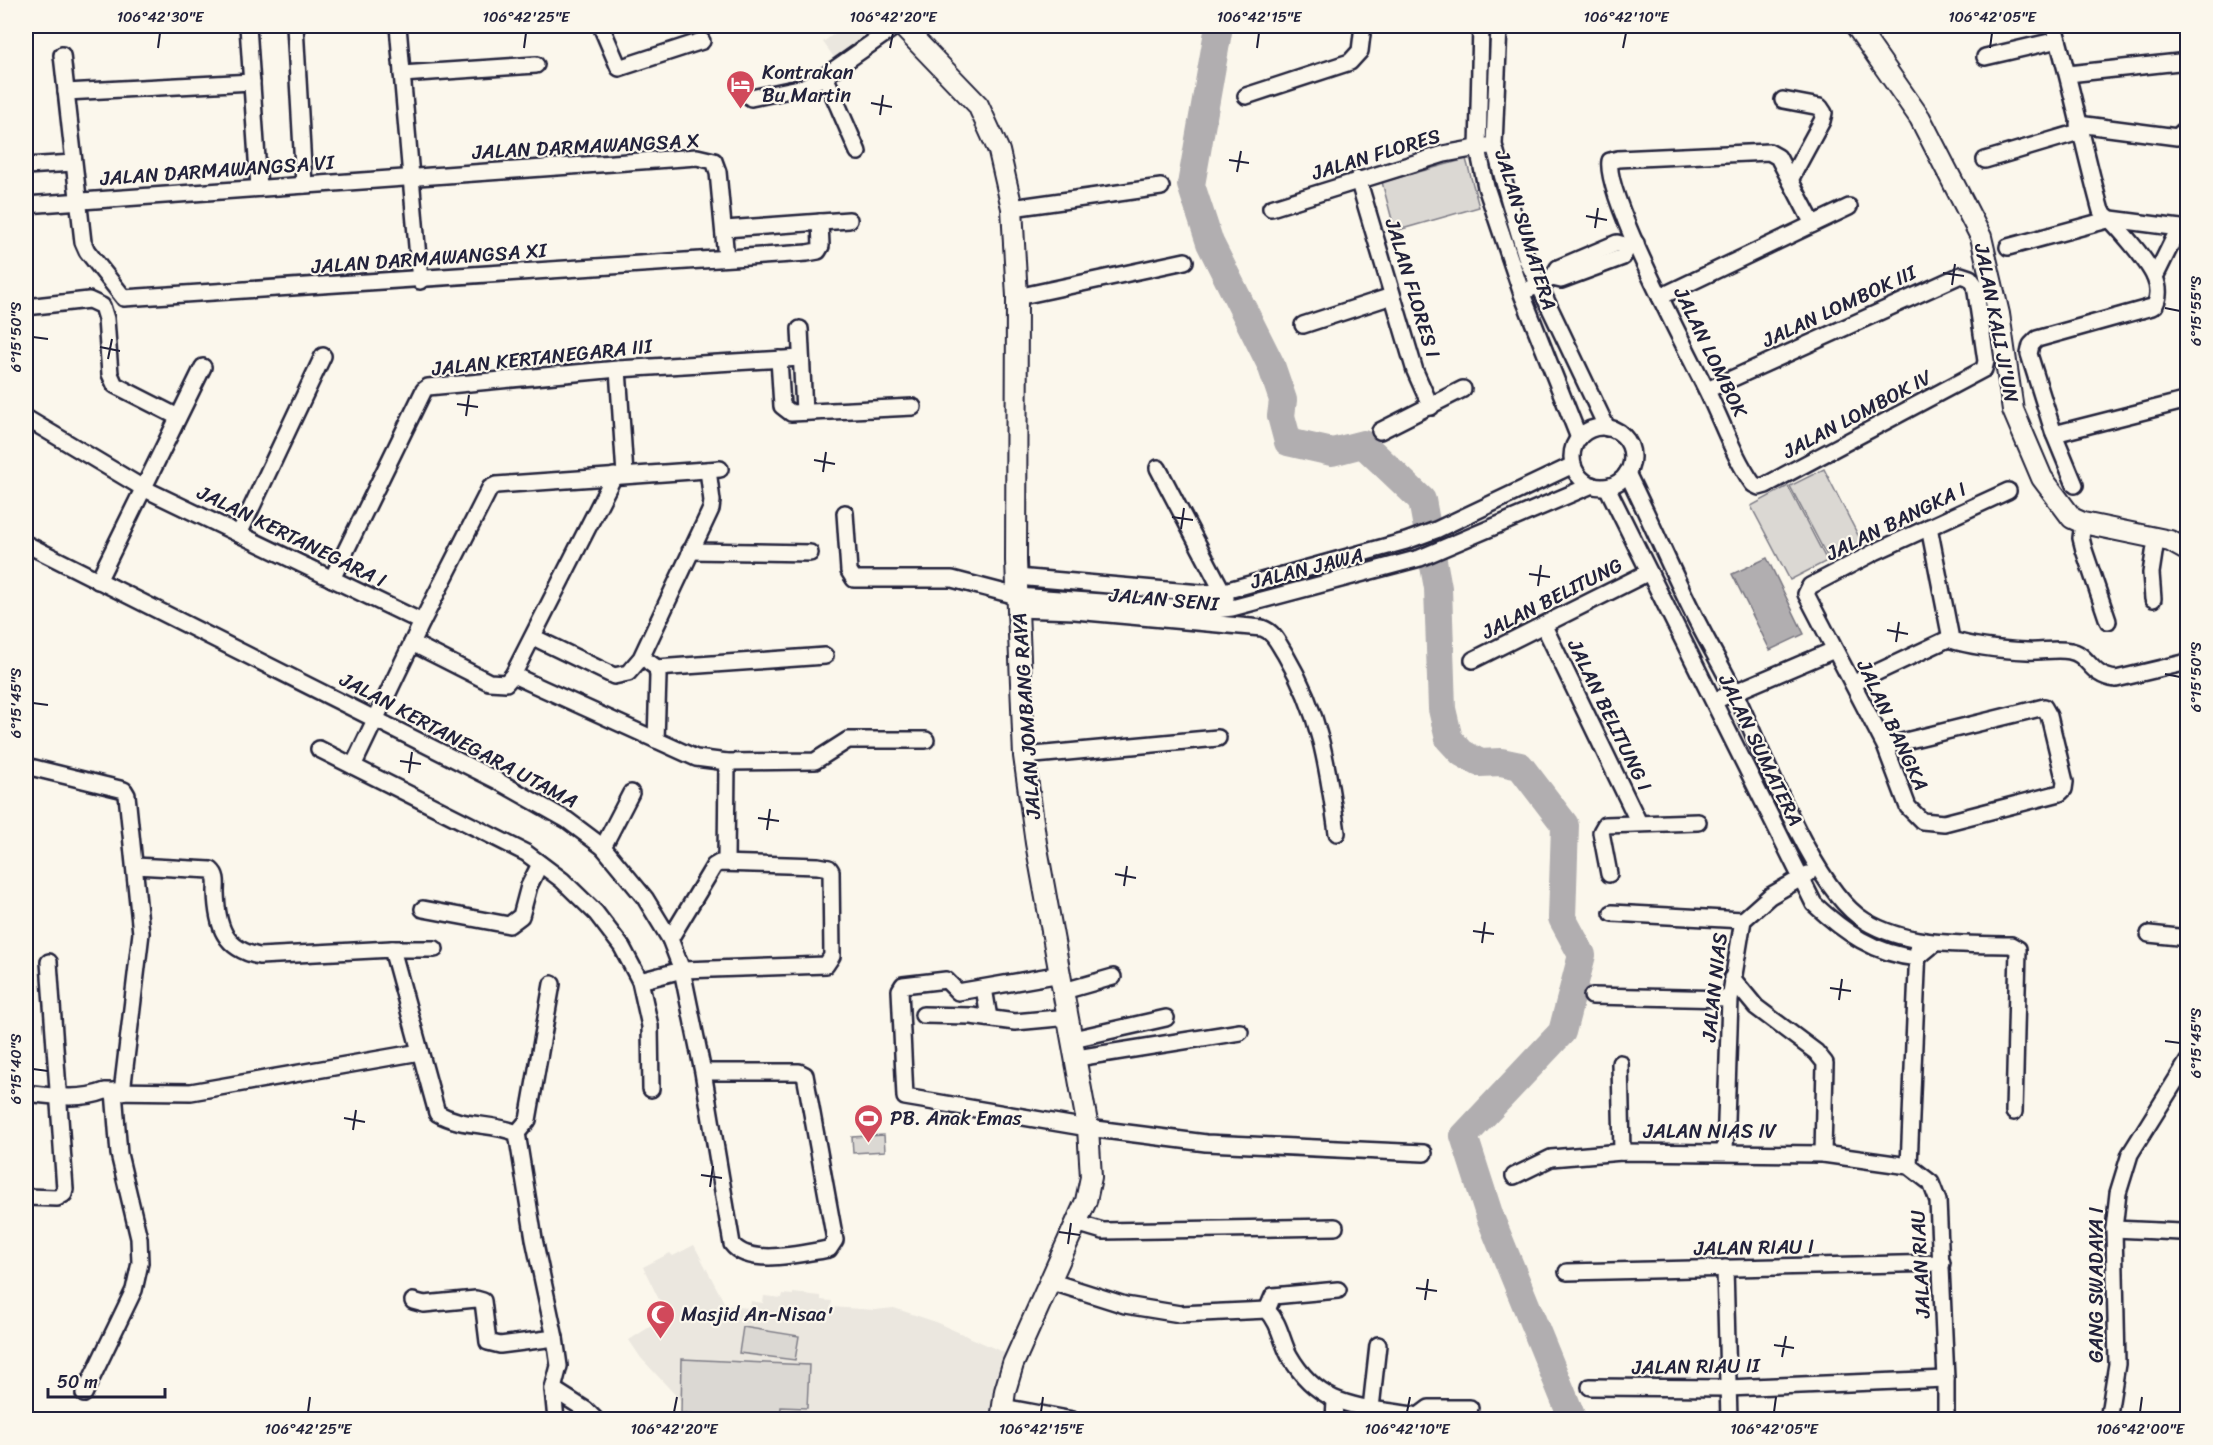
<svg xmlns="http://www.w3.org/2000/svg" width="2213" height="1445" viewBox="0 0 2213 1445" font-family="Sriracha,sans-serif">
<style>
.built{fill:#ebe7df}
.green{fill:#dbd8d3;stroke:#7e7d87;stroke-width:1.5}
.water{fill:#b1aeb0;stroke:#787681;stroke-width:1.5}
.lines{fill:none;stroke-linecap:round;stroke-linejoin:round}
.river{stroke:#b1aeb0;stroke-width:28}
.street-casing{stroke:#22223b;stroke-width:20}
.secondary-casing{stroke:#22223b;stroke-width:24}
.street{stroke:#fbf7ec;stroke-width:15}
.secondary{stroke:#fbf7ec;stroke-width:20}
.ticks{fill:none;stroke:#22223b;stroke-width:2}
.labels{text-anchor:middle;stroke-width:4.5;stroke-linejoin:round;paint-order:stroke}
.poi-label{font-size:20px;fill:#22223b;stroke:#fbf7ec;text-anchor:start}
.street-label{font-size:20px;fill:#22223b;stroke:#fbf7ec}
.neatline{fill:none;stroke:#22223b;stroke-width:2}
.ticks-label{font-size:15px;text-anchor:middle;fill:#22223b}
</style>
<rect width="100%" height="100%" fill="#fbf7ec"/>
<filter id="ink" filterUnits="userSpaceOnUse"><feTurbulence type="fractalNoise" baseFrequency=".0167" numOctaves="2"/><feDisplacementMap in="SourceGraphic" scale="12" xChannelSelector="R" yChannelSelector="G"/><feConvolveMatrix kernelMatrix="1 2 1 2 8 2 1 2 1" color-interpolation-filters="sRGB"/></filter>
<g filter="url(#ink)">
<!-- built -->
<g class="built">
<path d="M845,26H886L838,63L823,42Z"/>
<path d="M694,1245L726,1306L750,1308L751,1301L763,1303L764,1296L782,1298L783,1294L793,1295V1293L821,1296V1300L832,1301L831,1307L875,1310L894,1308L933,1321L1005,1353L995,1379L989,1419L704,1420L681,1413V1401L641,1358L629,1340L667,1316L643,1267L670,1253L673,1256Z"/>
</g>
<!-- green -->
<g class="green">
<path d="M1466,159L1479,207L1395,231L1382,182Z"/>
<path d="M1824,469L1862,543L1829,560L1790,486Z"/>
<path d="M1788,486L1827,561L1790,580L1751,506Z"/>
<path d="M884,1135L885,1151L853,1153L852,1137Z"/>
<path d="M743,1327L799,1336L795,1360L739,1353Z"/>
<path d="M682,1359L809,1365L807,1408L781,1407L780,1418L681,1413Z"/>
</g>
<!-- water -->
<path class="water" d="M1767,558L1804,634L1770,650L1732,574Z"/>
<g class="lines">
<!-- river -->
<path class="river" d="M1219,26L1191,185L1210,243L1271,365L1283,400L1281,416L1288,442L1332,452L1363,444L1422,500L1438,588L1442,709L1449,739L1462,753L1480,763L1501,762L1520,766L1565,825L1562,918L1582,955L1562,1032L1464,1136L1490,1217L1573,1420"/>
<defs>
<g id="street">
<path d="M248,26L259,188"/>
<path d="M295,26L304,185"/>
<path d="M398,26L420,281"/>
<path d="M601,26L619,68L702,41"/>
<path d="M1481,26L1478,148L1486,187L1522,294L1579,438"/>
<path d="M1499,26L1494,145L1509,200L1527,260L1607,428"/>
<path d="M2054,26C2072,87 2084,150 2101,211C2114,222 2149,262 2155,278C2159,287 2159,297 2155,305L2152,307L2037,339L2031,345L2029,354L2054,434L2075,485"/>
<path d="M62,55L83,242L87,251L124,298L807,253L818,251L821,246L820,222"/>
<path d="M1985,57L2058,40"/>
<path d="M402,74L536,65"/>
<path d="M2068,74L2188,61"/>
<path d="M825,76L858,152"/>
<path d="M66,92L252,82"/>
<path d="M1246,96L1350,62L1360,51L1363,26"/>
<path d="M751,98L804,87L825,76L896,26"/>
<path d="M1783,100L1820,107L1824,113L1822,121L1790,180"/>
<path d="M2078,124L2177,137L2188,127"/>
<path d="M1985,160L2079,132"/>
<path d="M26,166L73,163"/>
<path d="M1358,179L1415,371L1431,407"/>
<path d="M26,205L697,157L714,161L718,172L726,258"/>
<path d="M1012,208L1161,187"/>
<path d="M1271,208L1444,154L1488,146"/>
<path d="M725,229L849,220"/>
<path d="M2008,247L2111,219L2188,229"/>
<path d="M2155,277L2179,228"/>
<path d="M1552,278L1561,280L1623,257L1628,246"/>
<path d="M1530,289L1552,278L1558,268L1617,243L1628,246L1636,243"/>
<path d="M1017,297L1185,261"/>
<path d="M1660,297L1849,207"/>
<path d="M26,307L89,300L102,306L106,319L110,374L115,385L178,417"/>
<path d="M1303,325L1392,296"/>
<path d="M800,329L804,412"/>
<path d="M779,359L782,406L791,413L913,407"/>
<path d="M618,369L625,475"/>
<path d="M1707,390L1961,275L1970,278L1975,285L1986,361L1984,369L1766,485L1759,487L1753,484C1734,457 1722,422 1708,393C1689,354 1604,195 1610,161L1618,159L1769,152L1778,157L1813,224"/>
<path d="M26,418L143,488L422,622"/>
<circle cx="1602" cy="457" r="30"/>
<path d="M1380,431L1463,389"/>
<path d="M2054,434L2188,400"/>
<path d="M1158,468L1226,598"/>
<path d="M1627,473C1650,519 1670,567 1693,613C1706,640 1722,666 1735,693C1763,751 1812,889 1865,921C1908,947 1962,944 2011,945L2018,949L2014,1112"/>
<path d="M1607,487L1814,904C1844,932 1875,954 1917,958L1935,943"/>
<path d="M845,513L849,571L854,579H952L1017,596L1215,610L1232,608L1420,558L1592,485"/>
<path d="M2083,523L2081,538L2084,550L2108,621"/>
<path d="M1929,527L1950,634L1948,639"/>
<path d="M239,534L323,356"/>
<path d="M26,544L496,780L567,820L603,847L645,898L670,939L682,970L703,1072L732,1244C749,1267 803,1253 829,1249L835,1240L805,1075L799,1072H703"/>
<path d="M690,551L810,553"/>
<path d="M1017,577L1201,593L1221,592L1406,541L1436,530L1573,465"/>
<path d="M332,579L424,390L428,387L618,369L801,358"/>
<path d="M98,581L203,367"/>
<path d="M2153,599L2151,573L2156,540"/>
<path d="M1017,609L1075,611L1262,628C1274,632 1278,643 1285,654C1320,713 1328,767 1337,833"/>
<path d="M1544,626L1639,823"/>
<path d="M533,637L614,676L628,673L641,658L711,509L712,501L708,470"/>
<path d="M1948,639C1973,647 2002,650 2027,651C2041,652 2057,648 2070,651C2089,654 2089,676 2116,679L2188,662"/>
<path d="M412,643L489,682L506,683L513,675L614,476"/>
<path d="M1473,660L1649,572"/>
<path d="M650,663L657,668L658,676L656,740"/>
<path d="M657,668L825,656"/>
<path d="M513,675L696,758L727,762L815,761L848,740H926"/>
<path d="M1854,683L1948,639"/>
<path d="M1714,701L1834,650"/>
<path d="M1885,746L2044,707L2049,716L2065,782L2064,789L2060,793L1944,823L1922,821L1908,807L1885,746L1806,594L1810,586L1875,552L2008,491"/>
<path d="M319,749L526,853L562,880L596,913L622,947L640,981L650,1026L651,1089"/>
<path d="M1024,756L1218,738"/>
<path d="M26,766L124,790L127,795L141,933L122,1092"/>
<path d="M353,766L422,622L490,488L496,485L720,469"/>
<path d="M603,847L631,793"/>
<path d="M726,862L727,762"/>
<path d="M135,866L211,870C218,876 216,884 216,892C217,926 224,949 259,956L392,949L437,1113C463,1128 490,1122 517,1133L534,1239L555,1338L559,1366L553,1389L556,1420"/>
<path d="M1609,874L1601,832L1605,825L1698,822"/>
<path d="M423,909L509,925L521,916L529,886L540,864"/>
<path d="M1612,913L1743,920"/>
<path d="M2149,934L2188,938"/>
<path d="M392,949H435"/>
<path d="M1061,974L958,992L946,980L903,985L900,990L905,1097L1088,1128L1206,1143L1424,1153"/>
<path d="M1732,978L1756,1007L1816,1052L1825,1063L1823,1154"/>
<path d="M640,981L682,970L826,965L832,956L831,871L829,868L818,866L719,863L714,866L670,939"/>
<path d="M984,988L989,1018"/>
<path d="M1064,991L1113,977"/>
<path d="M1592,996L1730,999"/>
<path d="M923,1015L971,1016L1015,1022L1069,1017"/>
<path d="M1073,1039L1166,1018"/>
<path d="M1077,1058L1240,1032"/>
<path d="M1620,1063L1622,1152"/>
<path d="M26,1093C51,1096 80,1101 105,1091L191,1092L420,1052"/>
<path d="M517,1133L528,1120L552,984"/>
<path d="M1725,1151L1730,999L1743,920L1770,896L1808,874"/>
<path d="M1909,1166L1918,947"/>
<path d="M1514,1176L1551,1158L1622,1152L1823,1154L1909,1166L1931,1183L1938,1201L1946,1379V1420"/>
<path d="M26,1197L57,1198L64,1194L65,1189L49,962"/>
<path d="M1076,1223L1103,1231L1335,1227"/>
<path d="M2114,1229L2181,1232"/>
<path d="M1725,1268L1729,1420"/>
<path d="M1567,1272L1942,1263"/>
<path d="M1049,1281L1125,1305L1180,1314L1267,1310C1280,1323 1281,1340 1289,1355C1320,1409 1359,1406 1413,1415L1421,1420"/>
<path d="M413,1301L424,1304L476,1299L483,1301L488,1342L500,1345L555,1338"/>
<path d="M1267,1310L1273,1296L1338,1290"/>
<path d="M1590,1387L1728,1388L1946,1379"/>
<path d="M553,1389L586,1410L596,1420"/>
<path d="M84,1394L134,1290L140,1263L139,1238L119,1154L114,1091"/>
<path d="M1003,1407L1073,1420"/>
<path d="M1371,1408L1378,1345"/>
<path d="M1417,1417L1429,1408H1470"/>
<path d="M1334,1420L1335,1401"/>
<path d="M2108,1420L2117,1364L2114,1229L2118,1193L2130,1154L2188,1061"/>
</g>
<g id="secondary">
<path d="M902,26L978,105L999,151L1012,208L1017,297L1016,561L1024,756L1036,843L1088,1128L1091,1177L1086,1201L1013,1364L1005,1391L1001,1420"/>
<path d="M1856,26L1920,118L1981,237L1999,314L2013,410L2042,478L2072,518L2083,523L2170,541L2188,551"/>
</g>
</defs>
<!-- street casing -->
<use href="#street" class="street-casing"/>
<!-- secondary casing -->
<use href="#secondary" class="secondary-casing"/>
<!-- street -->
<use href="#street" class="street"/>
<!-- secondary -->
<use href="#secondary" class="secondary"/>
</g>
</g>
<!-- ticks -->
<path class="ticks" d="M158,48L160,33M524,48L526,33M890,48L893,33M1257,48L1259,33M1623,48L1626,33M1990,48L1992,33M871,103L892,107M880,115L883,95M1229,160L1249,163M1237,172L1241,151M1586,216L1607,220M1595,228L1598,208M1943,273L1964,276M1952,285L1955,264M2165,308L2180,311M33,337L48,339M100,347L120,351M108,359L112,339M457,404L478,407M466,416L469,395M814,460L835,464M823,472L826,452M1172,517L1193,520M1181,529L1184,508M1529,574L1550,577M1538,586L1541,565M1887,630L1908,634M1896,642L1899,622M2165,674L2180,677M33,703L48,705M400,761L421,764M409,773L412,752M758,818L779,821M767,830L770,809M1115,874L1136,878M1124,886L1127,866M1473,931L1494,934M1482,943L1485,922M1830,988L1851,991M1839,1000L1842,979M2165,1041L2180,1043M33,1069L48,1071M344,1118L365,1122M353,1130L356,1110M701,1175L722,1178M710,1187L713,1166M1059,1232L1080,1235M1068,1244L1071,1223M1416,1288L1437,1291M1425,1300L1428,1279M1774,1345L1794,1348M1782,1357L1786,1336M308,1412L310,1397M674,1412L677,1397M1041,1412L1043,1397M1407,1412L1410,1397M1774,1412L1776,1397M2140,1412L2142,1397"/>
<!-- icons -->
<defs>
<symbol id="hotel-pin" viewBox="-11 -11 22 30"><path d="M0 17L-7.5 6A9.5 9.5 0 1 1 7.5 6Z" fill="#d1495b" stroke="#fbf7ec"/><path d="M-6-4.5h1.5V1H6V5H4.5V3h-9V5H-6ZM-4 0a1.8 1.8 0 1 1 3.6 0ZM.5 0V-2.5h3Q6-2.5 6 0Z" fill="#fff"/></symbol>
<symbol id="stadium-pin" viewBox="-11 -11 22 30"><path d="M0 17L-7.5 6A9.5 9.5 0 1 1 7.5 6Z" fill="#d1495b" stroke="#fbf7ec"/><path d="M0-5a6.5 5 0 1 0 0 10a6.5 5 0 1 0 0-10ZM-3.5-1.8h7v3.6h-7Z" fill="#fff"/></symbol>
<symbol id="mosque-pin" viewBox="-11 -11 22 30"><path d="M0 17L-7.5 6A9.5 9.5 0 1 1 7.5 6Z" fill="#d1495b" stroke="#fbf7ec"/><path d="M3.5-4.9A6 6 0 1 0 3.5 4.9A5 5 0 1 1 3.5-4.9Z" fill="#fff"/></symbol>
</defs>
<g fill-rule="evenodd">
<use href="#hotel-pin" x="724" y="68" width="33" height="45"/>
<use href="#stadium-pin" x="852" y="1102" width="33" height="45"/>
<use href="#mosque-pin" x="644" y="1298" width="33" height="45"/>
</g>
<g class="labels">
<!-- poi labels -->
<g class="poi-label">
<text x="762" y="79">Kontrakan<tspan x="762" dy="23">Bu Martin</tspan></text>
<text x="890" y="1125">PB. Anak Emas</text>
<text x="681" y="1321">Masjid An-Nisaa'</text>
</g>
<!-- street labels -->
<g class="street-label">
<text transform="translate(586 146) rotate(-3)" y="7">JALAN DARMAWANGSA X</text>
<text transform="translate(1376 154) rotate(-17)" y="7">JALAN FLORES</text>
<text transform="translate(217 170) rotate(-4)" y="7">JALAN DARMAWANGSA VI</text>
<text transform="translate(1526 230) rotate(73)" y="7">JALAN SUMATERA</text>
<text transform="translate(429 258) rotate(-4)" y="7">JALAN DARMAWANGSA XI</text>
<text transform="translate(1413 288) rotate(73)" y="7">JALAN FLORES I</text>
<text transform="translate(1839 306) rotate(-25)" y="7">JALAN LOMBOK III</text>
<text transform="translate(1997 323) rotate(79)" y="7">JALAN KALI JI'UN</text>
<text transform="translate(1711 352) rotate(64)" y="7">JALAN LOMBOK</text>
<text transform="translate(542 357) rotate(-6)" y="7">JALAN KERTANEGARA III</text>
<text transform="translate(1857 414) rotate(-28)" y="7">JALAN LOMBOK IV</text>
<text transform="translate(1896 521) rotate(-26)" y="7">JALAN BANGKA I</text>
<text transform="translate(292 536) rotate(26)" y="7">JALAN KERTANEGARA I</text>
<text transform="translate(1307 568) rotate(-14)" y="7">JALAN JAWA</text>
<text transform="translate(1552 598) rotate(-27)" y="7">JALAN BELITUNG</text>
<text transform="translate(1164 599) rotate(5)" y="7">JALAN SENI</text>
<text transform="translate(1610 715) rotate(64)" y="7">JALAN BELITUNG I</text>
<text transform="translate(1026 716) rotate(-94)" y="7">JALAN JOMBANG RAYA</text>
<text transform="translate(1893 725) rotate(65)" y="7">JALAN BANGKA</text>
<text transform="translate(459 740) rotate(28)" y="7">JALAN KERTANEGARA UTAMA</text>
<text transform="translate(1761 750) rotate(64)" y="7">JALAN SUMATERA</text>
<text transform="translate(1714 987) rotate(-84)" y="7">JALAN NIAS</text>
<text x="1710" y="1138">JALAN NIAS IV</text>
<text transform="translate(1754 1247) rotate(-1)" y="7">JALAN RIAU I</text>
<text transform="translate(1920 1264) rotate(-93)" y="7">JALAN RIAU</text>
<text transform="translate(2096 1285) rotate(-90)" y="7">GANG SWADAYA I</text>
<text transform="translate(1696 1366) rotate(-1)" y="7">JALAN RIAU II</text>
</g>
</g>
<!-- margin -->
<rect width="2213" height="1445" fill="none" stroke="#fbf7ec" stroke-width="66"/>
<!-- scale -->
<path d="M48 1388v9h117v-9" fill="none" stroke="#22223b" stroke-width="3"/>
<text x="57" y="1388" font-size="18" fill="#22223b" stroke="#fbf7ec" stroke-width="4.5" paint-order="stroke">50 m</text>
<rect x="33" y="33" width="2147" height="1379" class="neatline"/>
<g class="ticks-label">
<text x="160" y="22">106°42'30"E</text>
<text x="526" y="22">106°42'25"E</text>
<text x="893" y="22">106°42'20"E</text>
<text x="1259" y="22">106°42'15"E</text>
<text x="1626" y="22">106°42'10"E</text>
<text x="1992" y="22">106°42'05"E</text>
<text transform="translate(2196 311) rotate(-90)" y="5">6°15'55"S</text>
<text transform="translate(16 337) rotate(-90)" y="5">6°15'50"S</text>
<text transform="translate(2196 677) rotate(-90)" y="5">6°15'50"S</text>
<text transform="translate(16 703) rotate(-90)" y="5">6°15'45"S</text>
<text transform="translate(2196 1043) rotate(-90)" y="5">6°15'45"S</text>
<text transform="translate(16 1069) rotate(-90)" y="5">6°15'40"S</text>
<text x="308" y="1434">106°42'25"E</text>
<text x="674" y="1434">106°42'20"E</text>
<text x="1041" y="1434">106°42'15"E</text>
<text x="1407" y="1434">106°42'10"E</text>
<text x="1774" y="1434">106°42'05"E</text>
<text x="2140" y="1434">106°42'00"E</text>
</g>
</svg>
